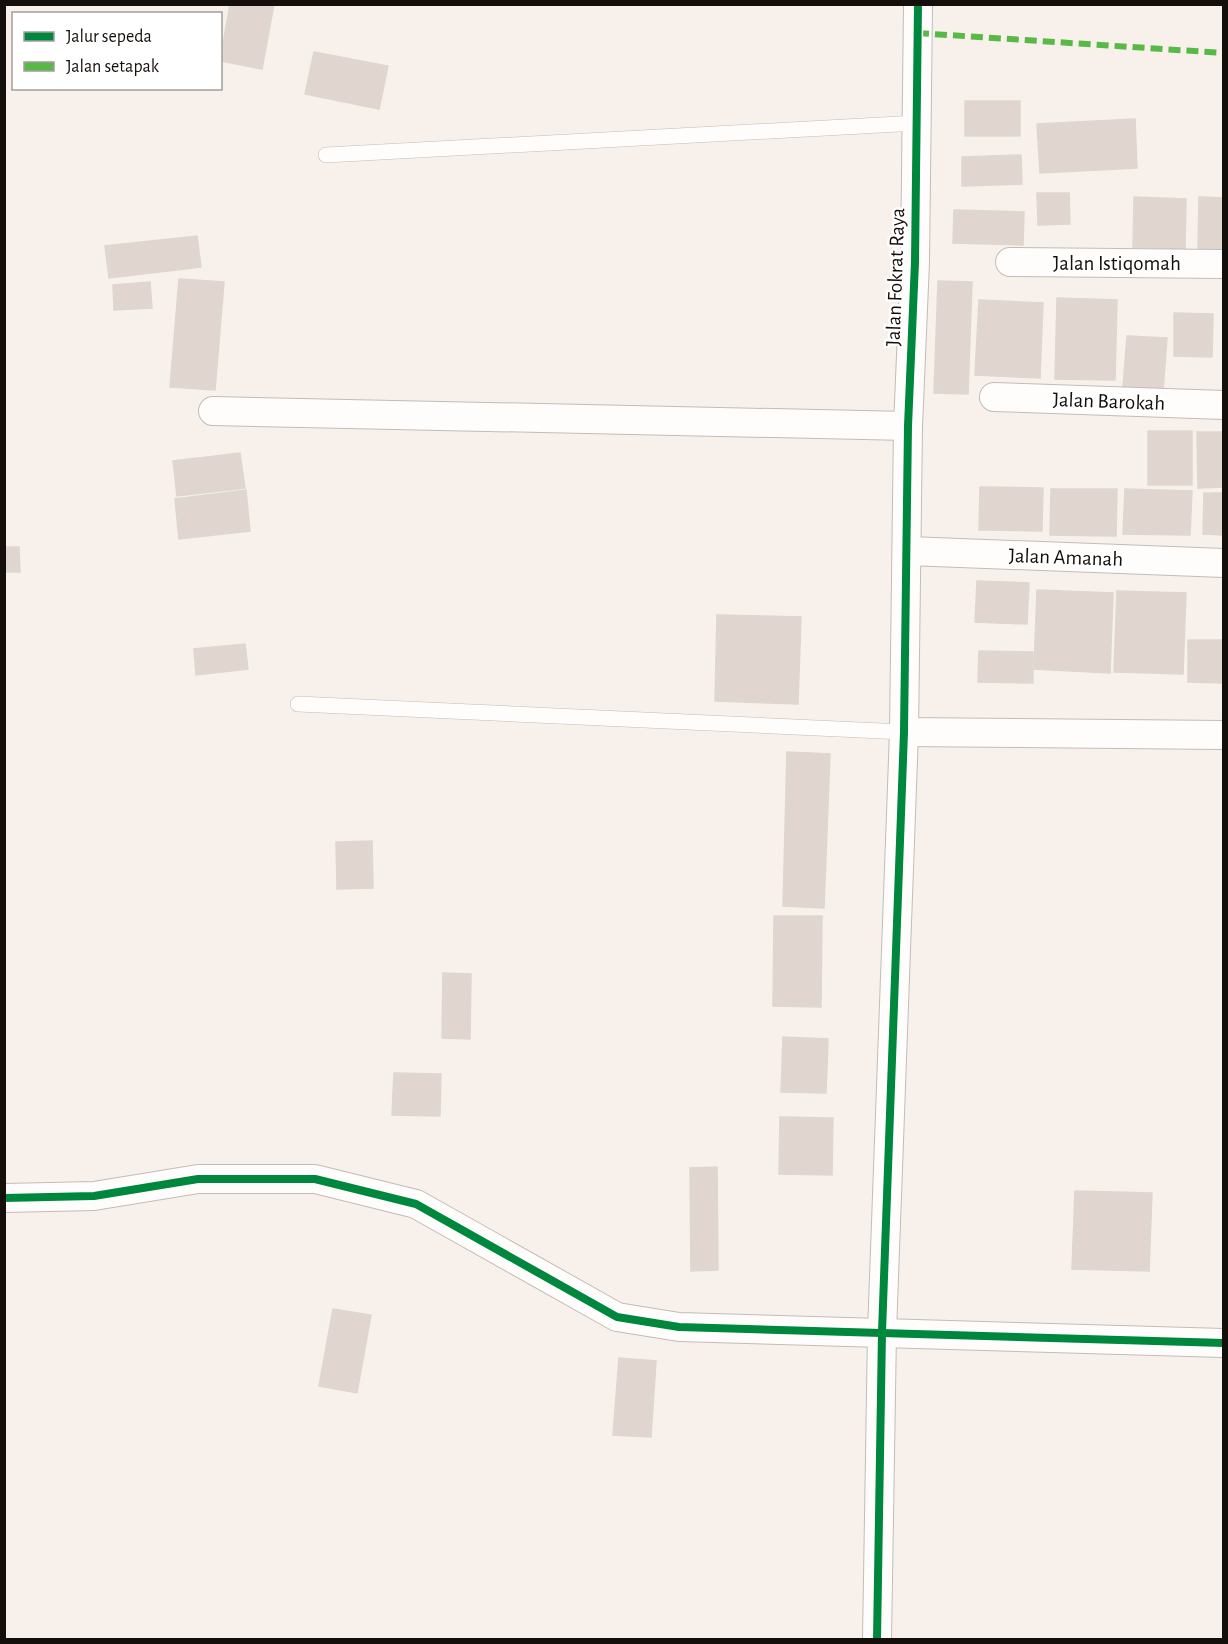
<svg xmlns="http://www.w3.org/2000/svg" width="1228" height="1644" viewBox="0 0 1228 1644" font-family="'Alegreya Sans',sans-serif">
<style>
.building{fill:#e0d6cf;stroke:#dcd7d1;stroke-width:1.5}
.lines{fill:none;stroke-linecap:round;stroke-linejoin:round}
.service-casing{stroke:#c2bcb7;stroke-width:16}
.minor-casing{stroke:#c2bcb7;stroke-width:30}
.service{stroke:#fefdfc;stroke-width:15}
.minor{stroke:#fefdfc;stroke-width:28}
.quiet{stroke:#58b947;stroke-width:6;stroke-dasharray:12 6;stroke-linecap:butt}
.cycleway-casing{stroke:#fff;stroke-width:11}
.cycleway{stroke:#00873e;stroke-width:8}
.labels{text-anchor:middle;stroke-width:5;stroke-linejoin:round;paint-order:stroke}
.street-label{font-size:21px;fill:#140f0b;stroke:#fff}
</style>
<rect width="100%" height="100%" fill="#f8f1eb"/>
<!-- building -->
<g class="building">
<path d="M230,4H274L262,69L220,61Z"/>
<path d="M314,52L388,66L379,109L305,94Z"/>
<rect x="965" y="101" width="55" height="35"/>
<path d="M1135,119L1137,168L1040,173L1037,124Z"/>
<path d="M1021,155L1022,184L962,186V157Z"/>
<path d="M1037,193H1069L1070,224L1038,225Z"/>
<path d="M1134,197L1186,199L1185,249L1133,247Z"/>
<path d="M1199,197L1224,198V249H1198Z"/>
<path d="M954,210L1024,212L1023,245L953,243Z"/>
<path d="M197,236L201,267L109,278L105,246Z"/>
<path d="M179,279L224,282L215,390L170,387Z"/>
<path d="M938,281L972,282L968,394L934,393Z"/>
<path d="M150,282L152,308L114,310L113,285Z"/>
<path d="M1057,298L1117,300L1115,380L1055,379Z"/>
<path d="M979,300L1043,303L1040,378L975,375Z"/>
<path d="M1174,313L1213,314L1212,357L1174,356Z"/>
<path d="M1127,336L1167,338L1163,391L1123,388Z"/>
<rect x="1148" y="431" width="44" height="54"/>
<path d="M1197,432H1224V487L1198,488Z"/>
<path d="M240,453L245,488L177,496L173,461Z"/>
<path d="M980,487L1043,488L1042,531L979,530Z"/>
<path d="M1051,489H1117L1116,536L1050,535Z"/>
<path d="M1125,489L1192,491L1190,535L1123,534Z"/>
<path d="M246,490L250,531L179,539L175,499Z"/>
<path d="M1204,493H1224V535L1203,534Z"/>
<path d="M4,547H19L20,572H4Z"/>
<path d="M977,581L1029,583L1027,624L975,622Z"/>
<path d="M1037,590L1113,593L1110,673L1034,669Z"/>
<path d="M1117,591L1186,593L1183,674L1114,672Z"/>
<path d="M717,615L801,617L798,704L715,701Z"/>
<path d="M1188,640H1224V683L1188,682Z"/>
<path d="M245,644L248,669L196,675L194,649Z"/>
<path d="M979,651L1033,652V683L978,682Z"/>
<path d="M787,752L830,754L824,908L783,906Z"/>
<path d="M372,841L373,888L337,889L336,842Z"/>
<path d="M774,916H822L821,1007L773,1006Z"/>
<path d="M443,973L471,974L470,1039L442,1038Z"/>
<path d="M783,1037L828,1039L826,1093L781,1092Z"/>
<path d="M394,1073L441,1074L440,1116L392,1115Z"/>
<path d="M780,1117L833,1118L832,1175L779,1174Z"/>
<path d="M717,1167L718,1270L691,1271L690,1168Z"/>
<path d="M1075,1191L1152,1193L1149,1271L1072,1269Z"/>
<path d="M333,1309L371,1315L357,1393L319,1386Z"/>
<path d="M619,1358L656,1361L651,1437L613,1435Z"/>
</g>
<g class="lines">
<defs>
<g id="service">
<path d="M326,155L917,123"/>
<path d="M298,704L904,732"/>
</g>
<g id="minor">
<path d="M1010,262L1224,264"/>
<path d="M994,397L1224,405"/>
<path d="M213,411L908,426"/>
<path d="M908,551L1224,563"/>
<path d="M904,732L1224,735"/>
<path d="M4,1198L94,1196L198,1179H315L416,1204L617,1317L679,1327L1224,1343"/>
<path d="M877,1640L882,1332L904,732L908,426L915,262L918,4"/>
</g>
</defs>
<!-- service casing -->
<use href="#service" class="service-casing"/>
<!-- minor casing -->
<use href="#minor" class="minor-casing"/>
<!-- service -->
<use href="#service" class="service"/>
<!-- minor -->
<use href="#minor" class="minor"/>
<!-- quiet -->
<path class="quiet" d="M917,33L1224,53"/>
<defs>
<g id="cycleway">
<path d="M4,1198L94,1196L198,1179H315L416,1204L617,1317L679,1327L1224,1343"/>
<path d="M877,1640L882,1332L904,732L908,426L915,262L918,4"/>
</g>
</defs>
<!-- cycleway casing -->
<use href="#cycleway" class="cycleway-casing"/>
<!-- cycleway -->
<use href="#cycleway" class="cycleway"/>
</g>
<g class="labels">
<!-- street labels -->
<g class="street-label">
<text x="1117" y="270">Jalan Istiqomah</text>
<text transform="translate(895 277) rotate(-88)" y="7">Jalan Fokrat Raya</text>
<text transform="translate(1109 401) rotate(2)" y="7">Jalan Barokah</text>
<text transform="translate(1066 557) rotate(2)" y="7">Jalan Amanah</text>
</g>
</g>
<!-- border -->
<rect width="1228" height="1644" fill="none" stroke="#140f0b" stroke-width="12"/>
<!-- legend -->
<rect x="12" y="12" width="210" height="78" fill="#ffffff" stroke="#a19f9d" stroke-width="1.5"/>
<rect x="24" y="32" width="30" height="9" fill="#00873e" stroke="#a19f9d" stroke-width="1.5"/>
<text x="66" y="42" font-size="18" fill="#140f0b">Jalur sepeda</text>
<rect x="24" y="62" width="30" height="9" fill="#58b947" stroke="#a19f9d" stroke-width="1.5"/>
<text x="66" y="72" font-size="18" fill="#140f0b">Jalan setapak</text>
</svg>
